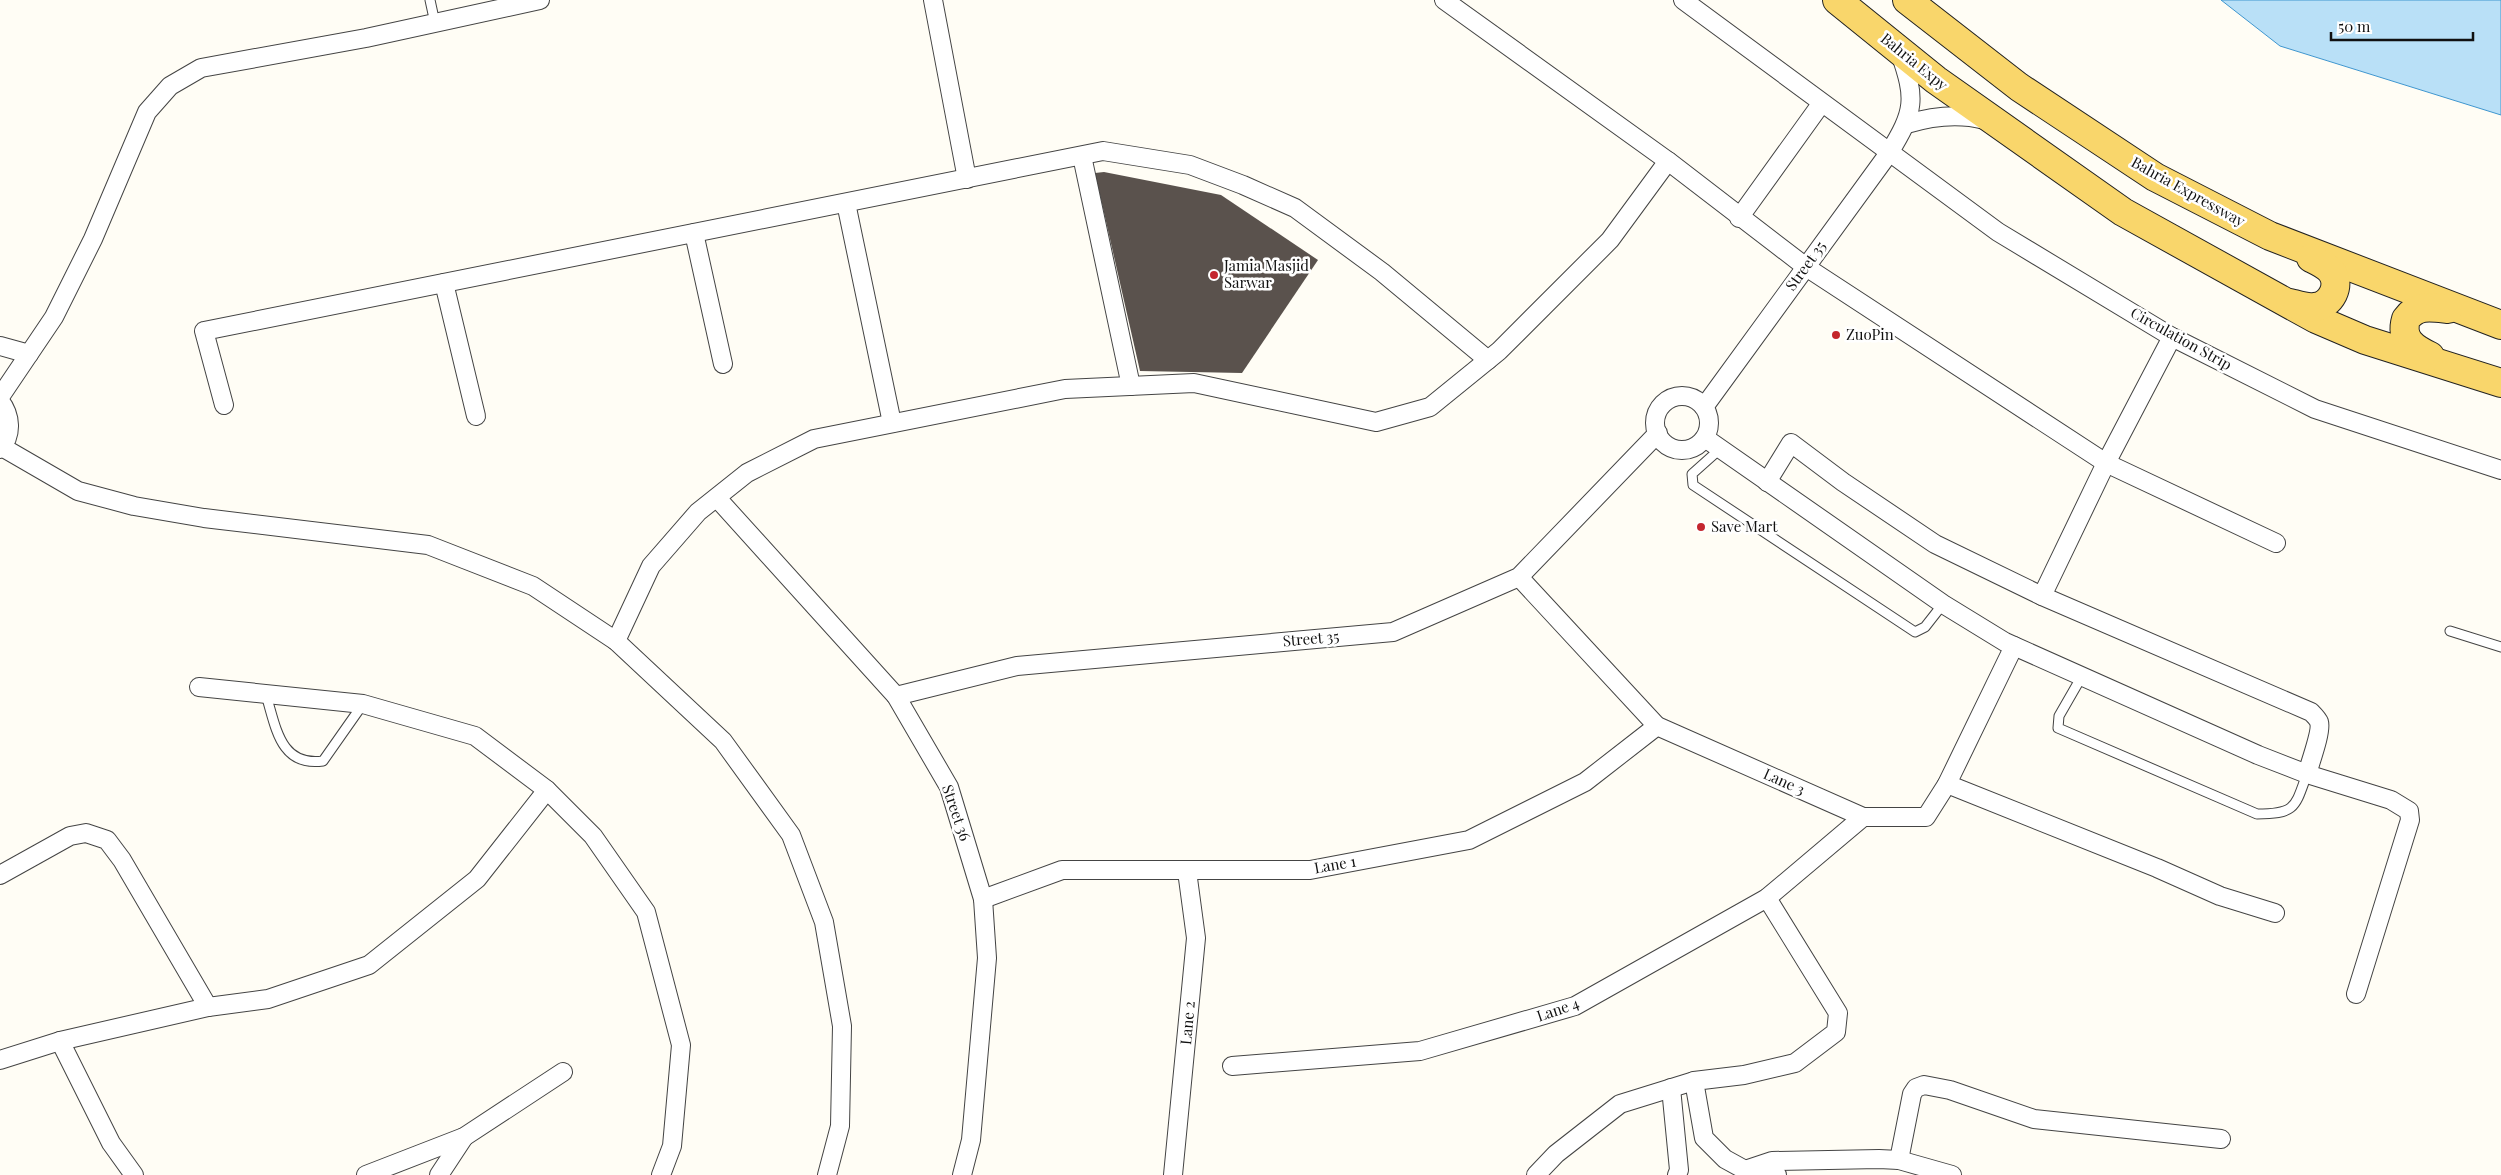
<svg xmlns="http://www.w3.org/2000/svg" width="2501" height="1175" viewBox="0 0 2501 1175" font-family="'Playfair Display',serif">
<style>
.water{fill:#b9e0f7;stroke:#3f96cf}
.building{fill:#5a524d}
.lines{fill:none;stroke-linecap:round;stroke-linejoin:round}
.service-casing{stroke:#444;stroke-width:11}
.minor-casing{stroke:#444;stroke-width:20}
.primary-casing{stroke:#222;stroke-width:30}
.service{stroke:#fff;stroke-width:9}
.minor{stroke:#fff;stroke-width:18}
.primary{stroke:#f9d66b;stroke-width:28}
.poi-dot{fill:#c4262e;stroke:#fff;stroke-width:2}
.labels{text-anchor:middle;stroke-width:5;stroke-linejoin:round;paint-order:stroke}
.street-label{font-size:15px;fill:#111;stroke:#fff}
.poi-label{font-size:15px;fill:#111;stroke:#fff;text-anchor:start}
</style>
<rect width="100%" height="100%" fill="#fffdf5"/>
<!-- water -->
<path class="water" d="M2221,0H2501V115L2280,46Z"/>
<!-- building -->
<path class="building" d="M1104,172L1221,195L1318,260L1242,373L1140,371L1095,173Z"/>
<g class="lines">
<defs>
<g id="service">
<path d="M430,0L435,23"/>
<path d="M1720,449L1692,474L1693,485L1915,632L1925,627L1943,604"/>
<path d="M2450,631L2501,647"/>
<path d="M2082,676L2059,716L2058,728L2257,814C2296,814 2295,807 2307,774"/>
<path d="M266,695C276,727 280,767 323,761L363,704"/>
</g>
<g id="minor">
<path d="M933,0L967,179"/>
<path d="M1444,0L1668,161L1806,267L2106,463L2276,543"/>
<path d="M1683,0L1998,232L2172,337L2315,409L2501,470"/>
<path d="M1907,124C1933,116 1958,113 1985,120"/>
<path d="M1082,156L1131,386"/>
<path d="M846,203L892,423"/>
<path d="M1739,218L1821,104"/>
<path d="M694,233L723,364"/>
<path d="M444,283L476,416"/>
<path d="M0,346L29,354"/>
<circle cx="1682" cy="423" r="27"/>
<path d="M0,397L54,317L93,239L147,112L170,86L201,68L366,38L540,0"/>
<path d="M0,401C11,415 13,435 0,449"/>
<path d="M224,405L204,331L1103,151L1190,165L1243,185L1295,208L1382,272L1488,360"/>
<path d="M1704,407L1889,153C1915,111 1916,99 1900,53"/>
<path d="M1705,438L1943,604L2005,642L2258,755L2307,774L2391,800L2409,811L2410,820L2356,994"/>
<path d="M2,447L78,491L134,506L204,518L428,545L533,586L616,641L723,741L791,835L824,922L842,1026L840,1126L827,1175"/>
<path d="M1767,482L1791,443L1843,482L1935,544L2042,596L2311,712C2314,715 2318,719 2319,722C2322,731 2310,763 2307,774"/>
<path d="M717,498L896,696L949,787L983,899L987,958L971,1140L962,1175"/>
<path d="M1519,577L1657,726L1863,817H1926L1947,784L2014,646"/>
<path d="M2042,596L2106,463L2172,337"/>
<path d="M616,641L651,566L698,512L747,473L814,439L1065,389L1194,383L1376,422L1430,407L1499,351L1610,240L1668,161"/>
<path d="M199,687L363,704L475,736L547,790L593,836L646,912L681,1045L672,1146L661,1175"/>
<path d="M896,696L1017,666L1393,632L1519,577L1658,433"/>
<path d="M1947,784L2157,868L2220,896L2275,913"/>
<path d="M0,875L70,836L86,833L107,840L122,860L208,1007"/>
<path d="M1767,898L1838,1013L1836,1032L1795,1063L1744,1075L1694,1081L1704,1138L1725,1159L1745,1170L1777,1175"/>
<path d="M983,899L1062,870H1310L1469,840L1585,782L1657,726"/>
<path d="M60,1041L111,1143L134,1175"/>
<path d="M0,1060L60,1041L208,1007L268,999L369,965L477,879L547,790"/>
<path d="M1232,1066L1420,1051L1575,1006L1767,898L1863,817"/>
<path d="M1671,1088L1679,1170L1677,1175"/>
<path d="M1899,1160L1912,1094L1916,1088L1924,1085L1950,1090L2034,1119L2221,1139"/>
<path d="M1748,1169L1772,1161L1879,1159L1899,1160L1952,1175"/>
<path d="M366,1175L464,1137L563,1072"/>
<path d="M439,1175L464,1137"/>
<path d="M1173,1175L1196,938L1187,871"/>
<path d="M1536,1175L1556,1154L1620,1104L1694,1081"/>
</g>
<g id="primary">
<path d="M1837,0L1936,80L2123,212L2316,319L2365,340L2501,383"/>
<path d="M1907,0L2019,87L2155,177L2270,236L2501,325"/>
<path d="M2290,303C2298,305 2307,308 2314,307C2331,306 2342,285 2331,271C2326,265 2317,261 2311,258"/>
<path d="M2430,356C2413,348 2400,339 2406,319C2417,304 2431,307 2448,309"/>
</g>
</defs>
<!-- service casing -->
<use href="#service" class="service-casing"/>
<!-- minor casing -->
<use href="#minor" class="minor-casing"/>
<!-- primary casing -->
<use href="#primary" class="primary-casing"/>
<!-- service -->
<use href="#service" class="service"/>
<!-- minor -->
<use href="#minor" class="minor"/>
<!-- primary -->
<use href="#primary" class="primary"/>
</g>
<!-- markers -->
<g class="poi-dot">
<circle cx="1214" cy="275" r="5"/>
<circle cx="1836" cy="335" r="5"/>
<circle cx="1701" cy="527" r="5"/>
</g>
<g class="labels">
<!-- street labels -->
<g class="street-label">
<text transform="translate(1914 62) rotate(39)" y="5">Bahria Expy</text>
<text transform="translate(2188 192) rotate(29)" y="5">Bahria Expressway</text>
<text transform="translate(1806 266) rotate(-54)" y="5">Street 35</text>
<text transform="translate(2181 339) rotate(29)" y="5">Circulation Strip</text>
<text transform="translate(1311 639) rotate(-5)" y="5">Street 35</text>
<text transform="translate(1784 782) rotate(24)" y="5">Lane 3</text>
<text transform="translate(956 813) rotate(71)" y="5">Street 36</text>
<text transform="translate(1335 865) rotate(-10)" y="5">Lane 1</text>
<text transform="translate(1558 1010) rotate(-19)" y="5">Lane 4</text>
<text transform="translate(1188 1023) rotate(-85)" y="5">Lane 2</text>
</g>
<!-- poi labels -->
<g class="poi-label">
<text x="1224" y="271">Jamia Masjid<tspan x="1224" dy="17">Sarwar</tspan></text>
<text x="1846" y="340">ZuoPin</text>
<text x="1711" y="532">Save Mart</text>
</g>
</g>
<!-- scale -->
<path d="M2331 32v8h142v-8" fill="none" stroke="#111111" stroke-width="2.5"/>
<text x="2338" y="32" font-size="15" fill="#111111" stroke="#ffffff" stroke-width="4" paint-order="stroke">50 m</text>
</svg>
